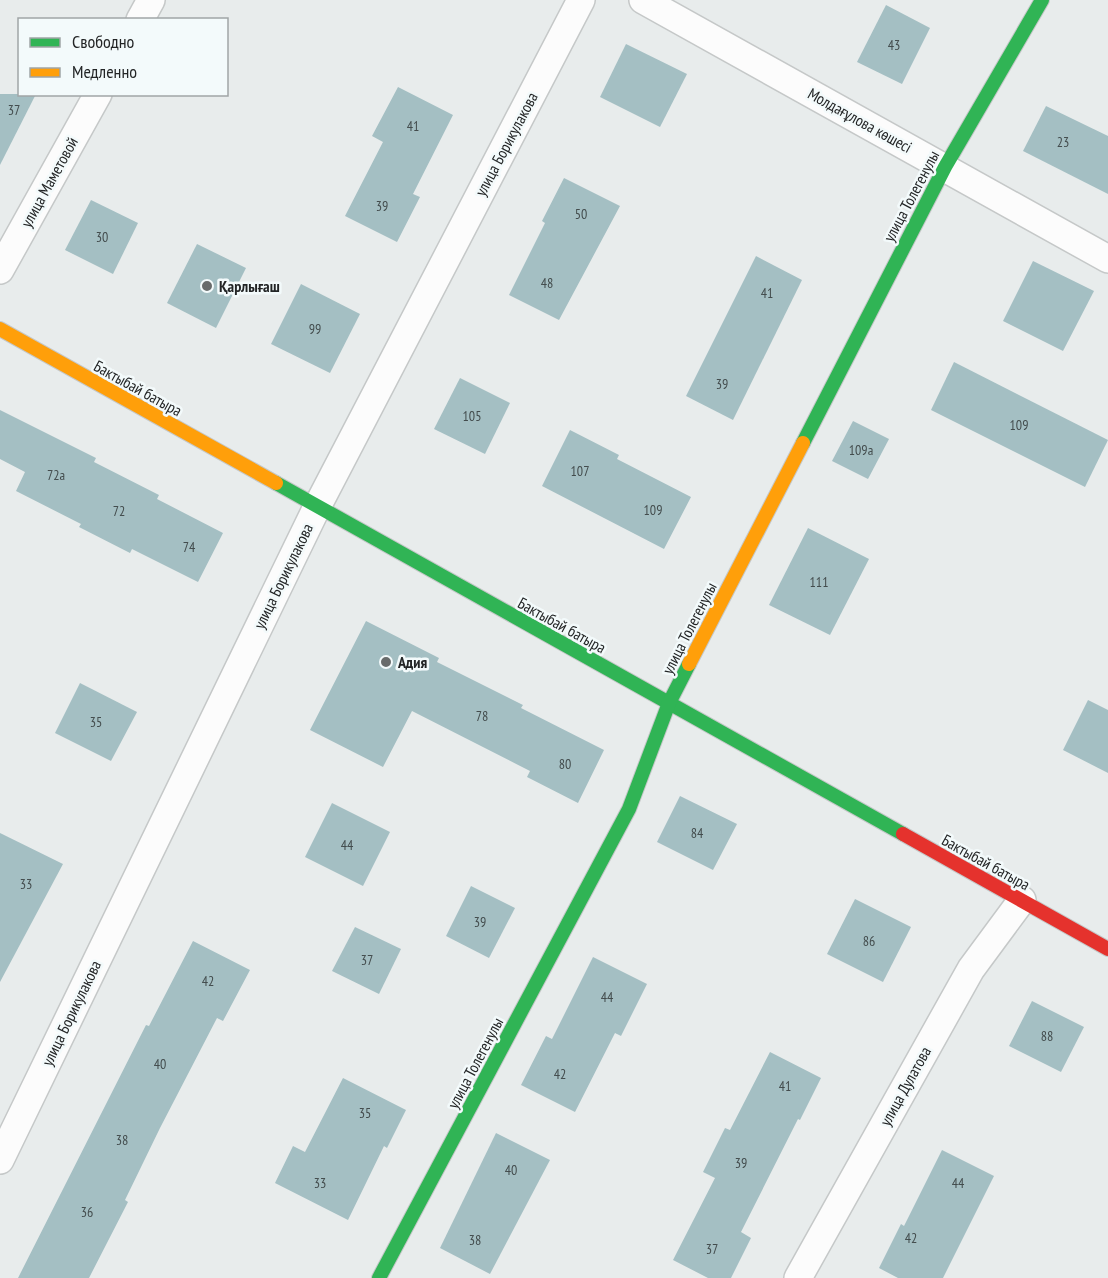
<svg xmlns="http://www.w3.org/2000/svg" width="1108" height="1278" viewBox="0 0 1108 1278" font-family="'PT Sans Narrow',sans-serif">
<style>
.building{fill:#a4bfc3}
.lines{fill:none;stroke-linecap:round;stroke-linejoin:round}
.street-casing{stroke:#c5c8c8;stroke-width:30}
.fast-casing{stroke:#c5c8c8;stroke-width:16}
.slow-casing{stroke:#c5c8c8;stroke-width:16}
.jam-casing{stroke:#c5c8c8;stroke-width:16}
.street{stroke:#fcfcfc;stroke-width:27}
.fast{stroke:#30b455;stroke-width:14}
.slow{stroke:#ff9f0a;stroke-width:14}
.jam{stroke:#e5322d;stroke-width:14}
.poi-dot{fill:#686b6b;stroke:#f3fafb;stroke-width:2}
.labels{text-anchor:middle;stroke-width:5;stroke-linejoin:round;paint-order:stroke}
.number-label{font-size:14px;fill:#434c4d}
.street-label{font-size:16px;fill:#232526;stroke:#f3fafb}
.poi-label{font-size:16px;font-weight:bold;fill:#232526;stroke:#f3fafb;text-anchor:start}
</style>
<rect width="100%" height="100%" fill="#e8ecec"/>
<!-- building -->
<g class="building">
<path d="M886,5L930,28L902,84L857,62Z"/>
<path d="M626,44L687,74L660,127L600,97Z"/>
<path d="M398,87L453,115L413,194L420,197L397,242L345,216L383,142L372,136Z"/>
<path d="M0,94H36L0,165Z"/>
<path d="M1046,106L1108,136V194L1023,151Z"/>
<path d="M564,178L620,206L559,320L509,295L545,223L542,221Z"/>
<path d="M91,200L138,223L113,274L65,250Z"/>
<path d="M197,244L246,268L216,328L167,303Z"/>
<path d="M756,256L802,280L733,420L686,396Z"/>
<path d="M1033,261L1094,291L1063,351L1003,321Z"/>
<path d="M301,284L360,314L330,373L271,344Z"/>
<path d="M954,362L1108,440L1085,487L931,410Z"/>
<path d="M460,378L510,403L485,454L434,429Z"/>
<path d="M0,410L96,458L94,462L159,495L157,499L223,533L198,582L132,549L130,553L79,527L81,524L16,491L25,472L0,459Z"/>
<path d="M853,421L889,439L868,479L832,461Z"/>
<path d="M570,430L619,455L617,459L691,497L664,549L542,486Z"/>
<path d="M808,528L869,559L830,635L769,605Z"/>
<path d="M366,621L439,658L437,662L523,705L521,708L604,750L578,803L527,777L530,771L412,711L383,767L310,730Z"/>
<path d="M80,683L137,712L111,761L55,733Z"/>
<path d="M1088,700L1108,710V773L1063,750Z"/>
<path d="M680,796L737,824L713,870L657,842Z"/>
<path d="M332,803L390,832L363,886L305,857Z"/>
<path d="M0,833L63,864L0,982Z"/>
<path d="M471,886L515,908L489,958L446,936Z"/>
<path d="M855,899L911,927L883,982L827,954Z"/>
<path d="M355,927L401,949L379,994L332,971Z"/>
<path d="M193,941L250,970L223,1021L217,1018L160,1128L125,1200L128,1202L89,1278H18L146,1025L149,1026Z"/>
<path d="M593,957L647,984L621,1036L615,1033L575,1112L521,1085L546,1036L552,1039Z"/>
<path d="M1032,1001L1084,1027L1061,1072L1009,1046Z"/>
<path d="M770,1052L821,1078L800,1120L798,1119L741,1232L751,1238L731,1278H708L673,1260L715,1178L703,1172L725,1128L730,1130Z"/>
<path d="M343,1078L406,1110L387,1148L384,1146L348,1220L275,1183L293,1146L305,1152Z"/>
<path d="M496,1133L550,1160L490,1274L440,1248Z"/>
<path d="M942,1150L994,1176L943,1278H898L879,1268L901,1224L904,1226Z"/>
</g>
<g class="lines">
<defs>
<g id="street">
<path d="M643,0L1108,259"/>
<path d="M140,20L151,0"/>
<path d="M0,270L98,94"/>
<path d="M0,1160L317,507L581,0"/>
<path d="M798,1278L971,969L1022,900"/>
</g>
<g id="fast">
<path d="M803,443L945,167L1042,0"/>
<path d="M276,483L903,834"/>
<path d="M379,1278L629,809L669,703L689,664"/>
</g>
<g id="slow">
<path d="M0,329L276,483"/>
<path d="M689,664L803,443"/>
</g>
<path id="jam" d="M903,834L1108,949"/>
</defs>
<!-- street casing -->
<use href="#street" class="street-casing"/>
<!-- fast casing -->
<use href="#fast" class="fast-casing"/>
<!-- slow casing -->
<use href="#slow" class="slow-casing"/>
<!-- jam casing -->
<use href="#jam" class="jam-casing"/>
<!-- street -->
<use href="#street" class="street"/>
<!-- fast -->
<use href="#fast" class="fast"/>
<!-- slow -->
<use href="#slow" class="slow"/>
<!-- jam -->
<use href="#jam" class="jam"/>
</g>
<!-- markers -->
<g class="poi-dot">
<circle cx="207" cy="286" r="6"/>
<circle cx="386" cy="662" r="6"/>
</g>
<g class="labels">
<!-- number labels -->
<g class="number-label">
<text x="894" y="50">43</text>
<text x="14" y="115">37</text>
<text x="413" y="131">41</text>
<text x="1063" y="147">23</text>
<text x="382" y="211">39</text>
<text x="581" y="219">50</text>
<text x="102" y="242">30</text>
<text x="547" y="288">48</text>
<text x="767" y="298">41</text>
<text x="315" y="334">99</text>
<text x="722" y="389">39</text>
<text x="472" y="421">105</text>
<text x="1019" y="430">109</text>
<text x="861" y="455">109а</text>
<text x="580" y="476">107</text>
<text x="56" y="480">72а</text>
<text x="653" y="515">109</text>
<text x="119" y="516">72</text>
<text x="189" y="552">74</text>
<text x="819" y="587">111</text>
<text x="482" y="721">78</text>
<text x="96" y="727">35</text>
<text x="565" y="769">80</text>
<text x="697" y="838">84</text>
<text x="347" y="850">44</text>
<text x="26" y="889">33</text>
<text x="480" y="927">39</text>
<text x="869" y="946">86</text>
<text x="367" y="965">37</text>
<text x="208" y="986">42</text>
<text x="607" y="1002">44</text>
<text x="1047" y="1041">88</text>
<text x="160" y="1069">40</text>
<text x="560" y="1079">42</text>
<text x="785" y="1091">41</text>
<text x="365" y="1118">35</text>
<text x="122" y="1145">38</text>
<text x="741" y="1168">39</text>
<text x="511" y="1175">40</text>
<text x="320" y="1188">33</text>
<text x="958" y="1188">44</text>
<text x="87" y="1217">36</text>
<text x="911" y="1243">42</text>
<text x="475" y="1245">38</text>
<text x="712" y="1254">37</text>
</g>
<!-- street labels -->
<g class="street-label">
<text transform="translate(860 120) rotate(29)" y="6">Молдағұлова көшесі</text>
<text transform="translate(506 144) rotate(-62)" y="6">улица Борикулакова</text>
<text transform="translate(49 182) rotate(-61)" y="6">улица Маметовой</text>
<text transform="translate(911 196) rotate(-62)" y="6">улица Толегенулы</text>
<text transform="translate(138 388) rotate(29)" y="6">Бактыбай батыра</text>
<text transform="translate(283 576) rotate(-64)" y="6">улица Борикулакова</text>
<text transform="translate(562 625) rotate(29)" y="6">Бактыбай батыра</text>
<text transform="translate(689 628) rotate(-63)" y="6">улица Толегенулы</text>
<text transform="translate(986 862) rotate(29)" y="6">Бактыбай батыра</text>
<text transform="translate(71 1013) rotate(-64)" y="6">улица Борикулакова</text>
<text transform="translate(475 1063) rotate(-62)" y="6">улица Толегенулы</text>
<text transform="translate(905 1086) rotate(-61)" y="6">улица Дулатова</text>
</g>
<!-- poi labels -->
<g class="poi-label">
<text x="219" y="292">Қарлығаш</text>
<text x="398" y="668">Адия</text>
</g>
</g>
<!-- legend -->
<rect x="18" y="18" width="210" height="78" fill="#f3fafb" stroke="#a0a5a6" stroke-width="1.5"/>
<rect x="30" y="38" width="30" height="9" fill="#30b455" stroke="#a0a5a6" stroke-width="1.5"/>
<text x="72" y="48" font-size="18" fill="#232526">Свободно</text>
<rect x="30" y="68" width="30" height="9" fill="#ff9f0a" stroke="#a0a5a6" stroke-width="1.5"/>
<text x="72" y="78" font-size="18" fill="#232526">Медленно</text>
</svg>
